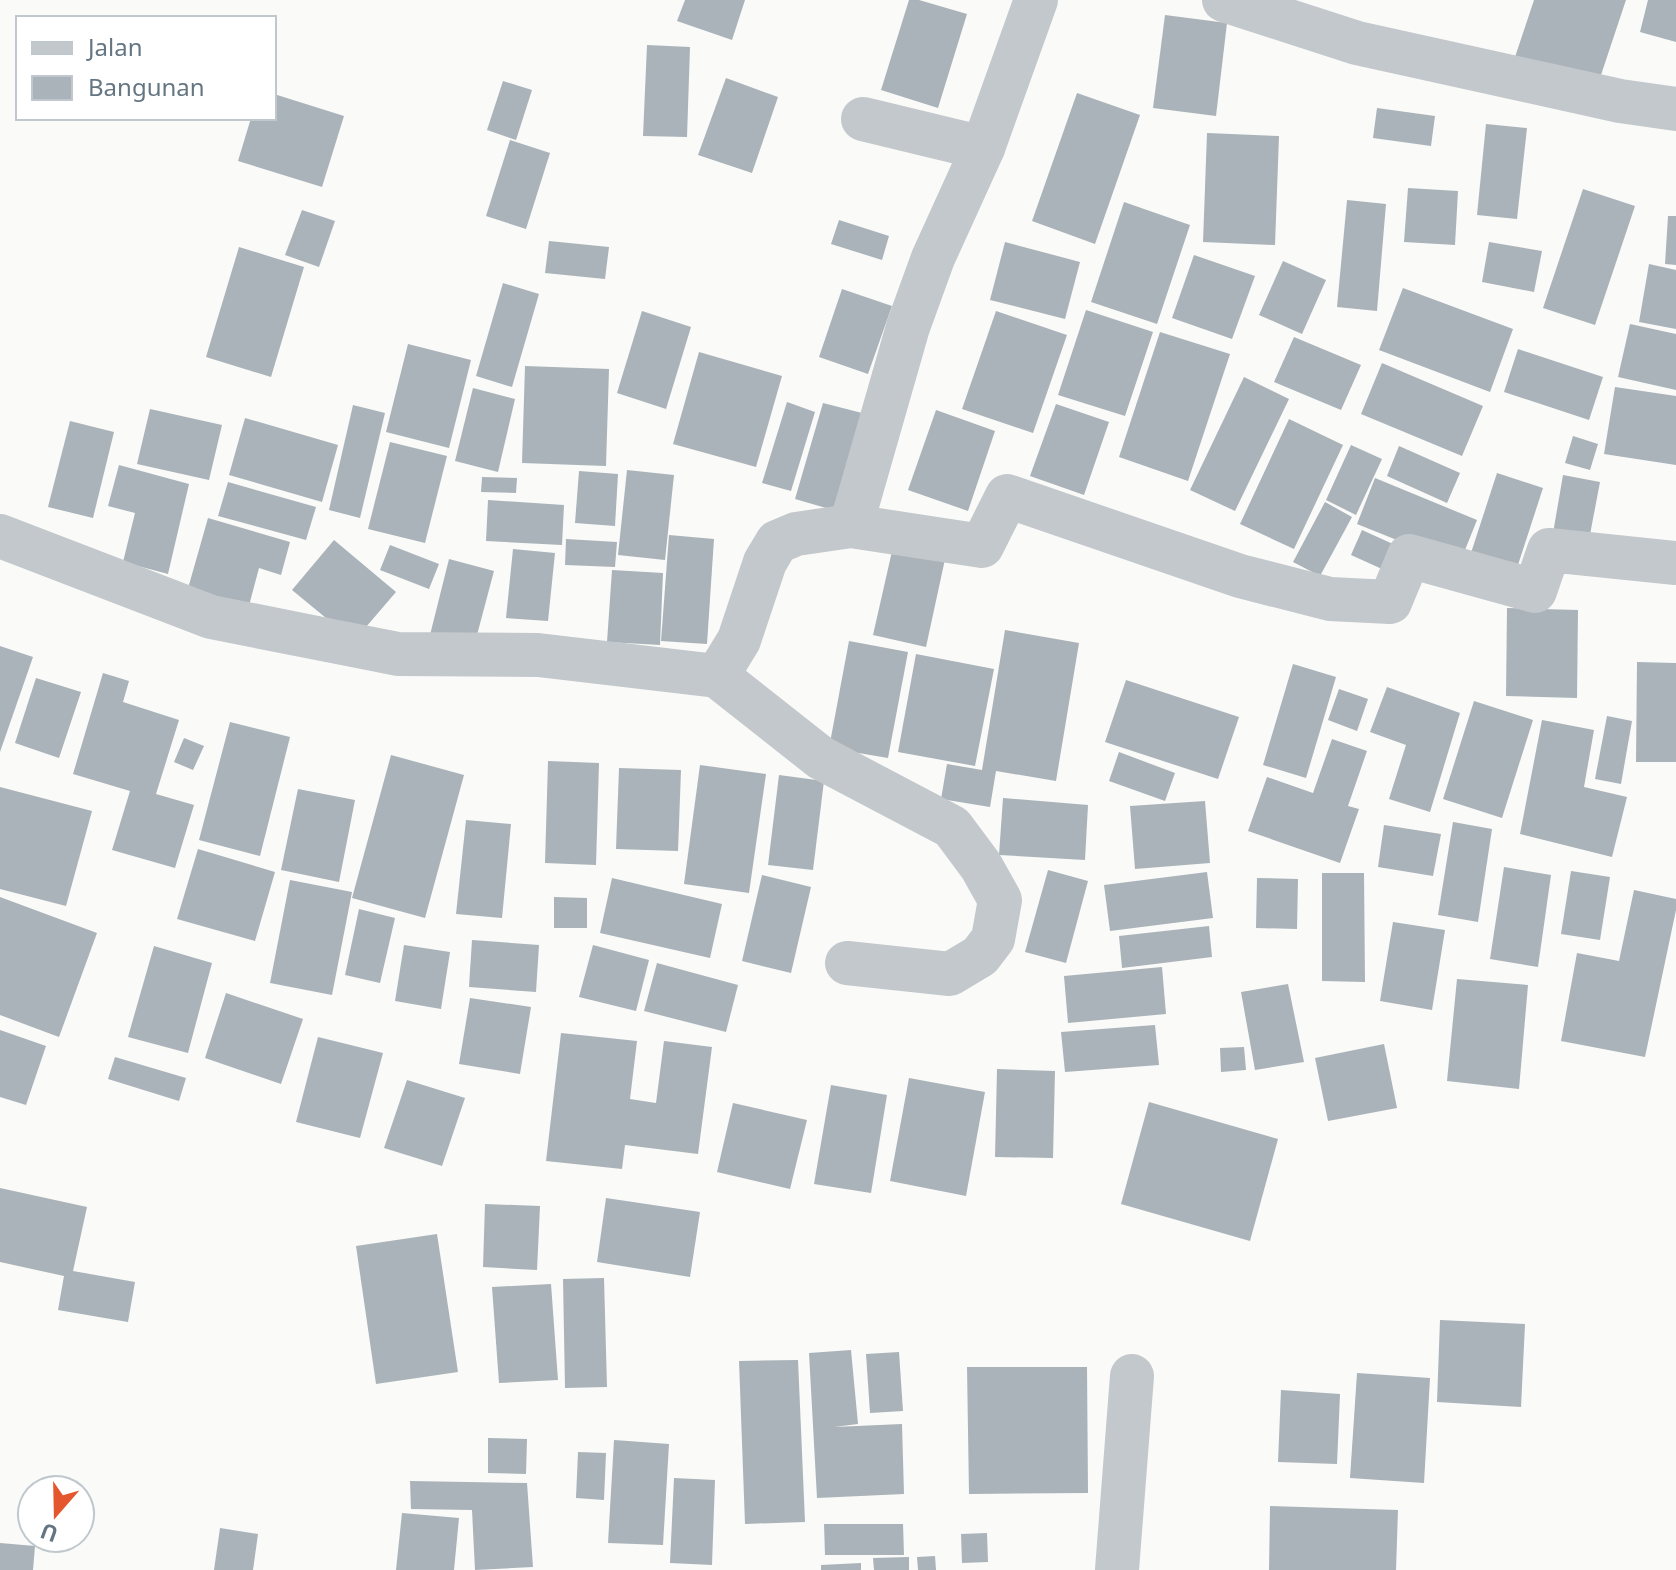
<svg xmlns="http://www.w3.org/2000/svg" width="1676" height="1570" viewBox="0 0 1676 1570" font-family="'Noto Sans',sans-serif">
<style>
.building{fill:#aab3b9}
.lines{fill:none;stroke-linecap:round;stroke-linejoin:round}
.street{stroke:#c3c8cc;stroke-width:44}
</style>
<rect width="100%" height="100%" fill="#fafaf8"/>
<!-- building -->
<g class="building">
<path d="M685,0H745L732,40L677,21Z"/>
<path d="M909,0H919L967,14L938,108L881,90Z"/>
<path d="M1534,0H1626L1597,87L1514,60Z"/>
<path d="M1648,0H1676V42L1640,32Z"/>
<path d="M1165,15L1227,23L1216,116L1153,108Z"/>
<path d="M647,45L690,47L687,137L643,136Z"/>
<path d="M726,78L778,97L752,173L698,155Z"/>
<path d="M503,81L532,90L516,140L487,130Z"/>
<path d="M1077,93L1140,115L1095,244L1032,221Z"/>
<path d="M274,94L344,116L322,187L238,161L251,118H274Z"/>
<path d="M1377,108L1435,116L1431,146L1373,138Z"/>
<path d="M1486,124L1527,128L1517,219L1477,215Z"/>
<path d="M1207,133L1279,136L1275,245L1203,242Z"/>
<path d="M510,140L550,153L526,229L486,216Z"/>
<path d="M1408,188L1458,191L1455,245L1404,242Z"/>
<path d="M1583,189L1635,206L1595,325L1543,308Z"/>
<path d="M1347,200L1386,204L1377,311L1337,307Z"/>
<path d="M1124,202L1190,225L1157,324L1091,302Z"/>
<path d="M302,210L335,221L319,267L285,255Z"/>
<path d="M1668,216H1676V265L1665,264Z"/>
<path d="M839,220L889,236L882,260L831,244Z"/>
<path d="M549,241L609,247L605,279L545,273Z"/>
<path d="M1005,242L1080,262L1065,319L990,300Z"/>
<path d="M1489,242L1542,251L1534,292L1482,282Z"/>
<path d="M239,247L304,267L271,377L206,357Z"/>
<path d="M1194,255L1255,276L1232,339L1172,318Z"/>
<path d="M1283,261L1326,280L1302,334L1259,315Z"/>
<path d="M1649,264L1676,270V329L1639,322Z"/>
<path d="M503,283L539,294L512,387L476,376Z"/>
<path d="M1403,288L1513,329L1490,392L1379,350Z"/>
<path d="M842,289L892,306L868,374L819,357Z"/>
<path d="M1086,310L1153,332L1125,416L1058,395Z"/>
<path d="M642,311L691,327L666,409L617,393Z"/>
<path d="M996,311L1067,335L1033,433L962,409Z"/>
<path d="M1630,324L1676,334V390L1618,377Z"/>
<path d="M1160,332L1230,354L1188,481L1119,457Z"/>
<path d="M1294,337L1361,365L1341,410L1274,382Z"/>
<path d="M408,344L471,360L449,448L386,432Z"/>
<path d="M1518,349L1603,377L1589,420L1504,392Z"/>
<path d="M699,352L782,376L756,467L673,444Z"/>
<path d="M1382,363L1483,406L1462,456L1361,414Z"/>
<path d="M525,366L609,369L606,466L522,463Z"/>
<path d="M1244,377L1289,399L1235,511L1190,490Z"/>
<path d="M1615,387L1676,396V465L1604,454Z"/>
<path d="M473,388L515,399L498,472L455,461Z"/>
<path d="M787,402L815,412L791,491L762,483Z"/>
<path d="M823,403L862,413L833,510L795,499Z"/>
<path d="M1056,404L1109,422L1084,495L1030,476Z"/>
<path d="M353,405L385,413L360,518L329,510Z"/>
<path d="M150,409L222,425L209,480L137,464Z"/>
<path d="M936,410L995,431L968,511L908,490Z"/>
<path d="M245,418L338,445L322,502L229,475Z"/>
<path d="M1289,419L1343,445L1294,549L1240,524Z"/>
<path d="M70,421L114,432L93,518L48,507Z"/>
<path d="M1573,436L1598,444L1590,470L1565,463Z"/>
<path d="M390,442L447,456L425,543L368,529Z"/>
<path d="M1351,445L1382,459L1356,515L1326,500Z"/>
<path d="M1399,446L1460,473L1447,503L1387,476Z"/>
<path d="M119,465L189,484L168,574L123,562L135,513L108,506Z"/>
<path d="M627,470L674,475L665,560L618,555Z"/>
<path d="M579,471L618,474L615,526L575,523Z"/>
<path d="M1497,473L1543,488L1516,571L1470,556Z"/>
<path d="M1563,475L1600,482L1588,545L1552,539Z"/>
<path d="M482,477L517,478L516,493L481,492Z"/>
<path d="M1375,478L1477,520L1459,565L1357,524Z"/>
<path d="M228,482L316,507L306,540L218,516Z"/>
<path d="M488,500L564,505L562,545L486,541Z"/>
<path d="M1325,502L1352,517L1320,576L1293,562Z"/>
<path d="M208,518L290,542L281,575L259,568L246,617L185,599Z"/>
<path d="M1362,530L1404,549L1393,574L1351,555Z"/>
<path d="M669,535L714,539L707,644L661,641Z"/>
<path d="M895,538L947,550L926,647L873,635Z"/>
<path d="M566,539L617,542L615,567L565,565Z"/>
<path d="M334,540L396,592L354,641L292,590Z"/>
<path d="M390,545L439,564L429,589L380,570Z"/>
<path d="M513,549L555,553L548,621L506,618Z"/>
<path d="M449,559L494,571L473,650L429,639Z"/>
<path d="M612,570L663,573L660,645L607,642Z"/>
<path d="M1507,608L1578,610L1577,698L1506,696Z"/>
<path d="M1005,630L1079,643L1056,781L996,771L990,807L941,799L947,764L982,770Z"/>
<path d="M849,641L908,652L888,758L829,748Z"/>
<path d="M0,646L33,657L0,752Z"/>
<path d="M916,654L994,669L975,766L898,752Z"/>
<path d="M1637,662L1676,663V762H1636Z"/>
<path d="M1293,664L1336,677L1306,778L1263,765Z"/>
<path d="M103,673L129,681L123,702L179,720L156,794L194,805L175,868L112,850L130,791L73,774Z"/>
<path d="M36,678L81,692L59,758L15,743Z"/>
<path d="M1126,680L1239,717L1218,779L1105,742Z"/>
<path d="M1387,687L1460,713L1430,812L1389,799L1406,745L1370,732Z"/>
<path d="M1339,689L1368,699L1357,731L1328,720Z"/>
<path d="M1474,701L1533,720L1502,818L1443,799Z"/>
<path d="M1607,716L1632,721L1621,784L1595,779Z"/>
<path d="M1542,720L1594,730L1584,787L1627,797L1612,857L1520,834Z"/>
<path d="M230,722L290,737L260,856L199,840Z"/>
<path d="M184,738L204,746L193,770L174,762Z"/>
<path d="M1332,739L1367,751L1348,806L1359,809L1340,863L1248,831L1267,777L1313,793Z"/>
<path d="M1119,752L1175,773L1165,801L1109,781Z"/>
<path d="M391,755L464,775L425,918L352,898Z"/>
<path d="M548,761L599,763L596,865L545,863Z"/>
<path d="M700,765L766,774L749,893L684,884Z"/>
<path d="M619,768L681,770L678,851L616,849Z"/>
<path d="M779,775L824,781L813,870L768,865Z"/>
<path d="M0,787L92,811L66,906L0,889Z"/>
<path d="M298,789L355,800L339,882L281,870Z"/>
<path d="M1003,798L1088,805L1085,860L999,855Z"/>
<path d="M1205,801L1210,863L1135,869L1130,806Z"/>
<path d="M466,820L511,824L502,918L456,914Z"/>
<path d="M1453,822L1492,829L1478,922L1438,915Z"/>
<path d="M1384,825L1441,834L1433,876L1378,867Z"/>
<path d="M198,849L275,872L255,941L177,919Z"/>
<path d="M1504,867L1551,875L1538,967L1490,959Z"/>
<path d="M1048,870L1088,881L1066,963L1025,952Z"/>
<path d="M1571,871L1610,877L1600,940L1561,934Z"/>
<path d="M1207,872L1213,918L1110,931L1104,885Z"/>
<path d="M1322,873H1364L1365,982L1322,981Z"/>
<path d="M762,875L811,887L791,973L742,961Z"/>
<path d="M612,878L722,904L710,958L600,933Z"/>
<path d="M1257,878L1298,879L1297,929L1256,928Z"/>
<path d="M290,880L352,892L332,995L270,983Z"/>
<path d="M1634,890L1676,899V910L1645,1057L1561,1041L1577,953L1619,961Z"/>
<path d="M0,897L97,933L59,1037L0,1015Z"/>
<path d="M554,897L587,898V928H554Z"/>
<path d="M359,909L395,918L380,983L345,975Z"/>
<path d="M1393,922L1445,930L1432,1010L1380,1001Z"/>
<path d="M1209,926L1212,957L1122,968L1119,936Z"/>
<path d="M472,940L539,945L536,992L469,987Z"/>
<path d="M404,945L450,952L441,1009L395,1001Z"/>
<path d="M593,945L649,960L636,1011L579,997Z"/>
<path d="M154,946L212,963L188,1053L128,1037Z"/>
<path d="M657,963L738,985L726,1032L644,1011Z"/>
<path d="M1162,967L1166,1014L1068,1023L1064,976Z"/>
<path d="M1457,979L1528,985L1519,1089L1447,1081Z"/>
<path d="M1288,984L1304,1062L1255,1070L1241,992Z"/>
<path d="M226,993L303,1019L281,1084L205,1058Z"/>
<path d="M470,998L531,1007L520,1074L459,1064Z"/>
<path d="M1155,1025L1159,1065L1065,1072L1061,1032Z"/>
<path d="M0,1030L46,1046L26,1105L0,1097Z"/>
<path d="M561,1033L637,1041L630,1099L656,1103L664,1041L712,1047L698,1154L625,1145L622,1169L546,1161Z"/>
<path d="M318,1037L383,1053L360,1138L296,1122Z"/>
<path d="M1384,1044L1397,1108L1328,1121L1315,1058Z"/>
<path d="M1244,1047L1246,1070L1221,1072L1220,1048Z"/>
<path d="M115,1057L186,1078L179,1101L108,1079Z"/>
<path d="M997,1069L1055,1071L1053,1158L995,1157Z"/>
<path d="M909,1078L985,1092L966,1196L890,1181Z"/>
<path d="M407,1080L465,1098L442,1166L384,1148Z"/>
<path d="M831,1085L887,1095L871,1193L814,1184Z"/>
<path d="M1149,1102L1278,1139L1250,1241L1121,1204Z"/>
<path d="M733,1103L807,1120L790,1189L717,1172Z"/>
<path d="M0,1188L87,1207L73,1271L135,1282L128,1322L58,1310L64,1276L0,1262Z"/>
<path d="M606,1198L700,1212L690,1277L597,1262Z"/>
<path d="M485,1204L540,1206L537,1270L483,1267Z"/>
<path d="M437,1234L458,1372L376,1384L356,1246Z"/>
<path d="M604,1278L607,1387L565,1388L563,1279Z"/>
<path d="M551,1284L558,1380L499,1383L492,1287Z"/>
<path d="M1440,1320L1525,1324L1521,1407L1437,1402Z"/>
<path d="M851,1350L858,1424L834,1427L902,1424L904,1494L817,1498L809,1353Z"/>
<path d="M899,1352L903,1411L870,1413L866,1354Z"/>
<path d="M798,1360L805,1522L745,1524L739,1361Z"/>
<path d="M967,1367H1087L1088,1493L969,1494Z"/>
<path d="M1357,1373L1430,1378L1424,1483L1350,1478Z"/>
<path d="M1281,1390L1340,1394L1337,1464L1278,1462Z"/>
<path d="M488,1438L527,1439L526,1474L488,1473Z"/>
<path d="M614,1440L669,1444L663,1545L608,1543Z"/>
<path d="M578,1452L606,1453L604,1500L576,1498Z"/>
<path d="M674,1478L715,1480L712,1565L670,1563Z"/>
<path d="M410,1481L527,1483L533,1567L475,1570L472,1510L411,1509Z"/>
<path d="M1270,1506L1398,1510L1396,1570H1269Z"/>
<path d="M402,1513L459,1518L454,1570H396Z"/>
<path d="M824,1524H903L904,1555H825Z"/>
<path d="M220,1528L258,1534L253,1570H214Z"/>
<path d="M987,1533L988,1562L962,1563L961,1534Z"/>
<path d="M0,1543L35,1546L33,1570H0Z"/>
<path d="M935,1556L936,1570H918L917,1557Z"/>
<path d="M909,1557V1570H874L873,1558Z"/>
<path d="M861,1563V1570H821V1565Z"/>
</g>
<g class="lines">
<!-- street -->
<g class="street">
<path d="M1224,0L1357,43L1620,101L1676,109"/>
<path d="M863,119L983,148"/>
<path d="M851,526L908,327L933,258L983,148L1036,0"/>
<path d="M0,536L211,617L317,638L398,654L538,655L717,676L739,640L765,562L777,542L796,534L851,526L982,546L1007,496L1240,576L1330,599L1390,602L1409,556L1535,591L1549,550L1676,563"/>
<path d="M717,676L821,758L952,827L981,866L1000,900L993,939L980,956L950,974L847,963"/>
<path d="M1117,1570L1132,1376"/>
</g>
</g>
<!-- legend -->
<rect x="16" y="16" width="260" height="104" fill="#ffffff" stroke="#c1c8cd" stroke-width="2"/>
<rect x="32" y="42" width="40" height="12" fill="#c3c8cc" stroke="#c1c8cd" stroke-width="2"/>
<text x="88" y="56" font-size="24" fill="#657683">Jalan</text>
<rect x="32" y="76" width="40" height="24" fill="#aab3b9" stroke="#c1c8cd" stroke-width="2"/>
<text x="88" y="96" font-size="24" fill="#657683">Bangunan</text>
<!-- north arrow -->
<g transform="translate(56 1514) rotate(200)"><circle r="38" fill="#ffffff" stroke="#c1c8cd" stroke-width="2"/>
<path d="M0-6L14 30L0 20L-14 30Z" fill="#e4572e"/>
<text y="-12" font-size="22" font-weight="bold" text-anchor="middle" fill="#657683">U</text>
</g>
</svg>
